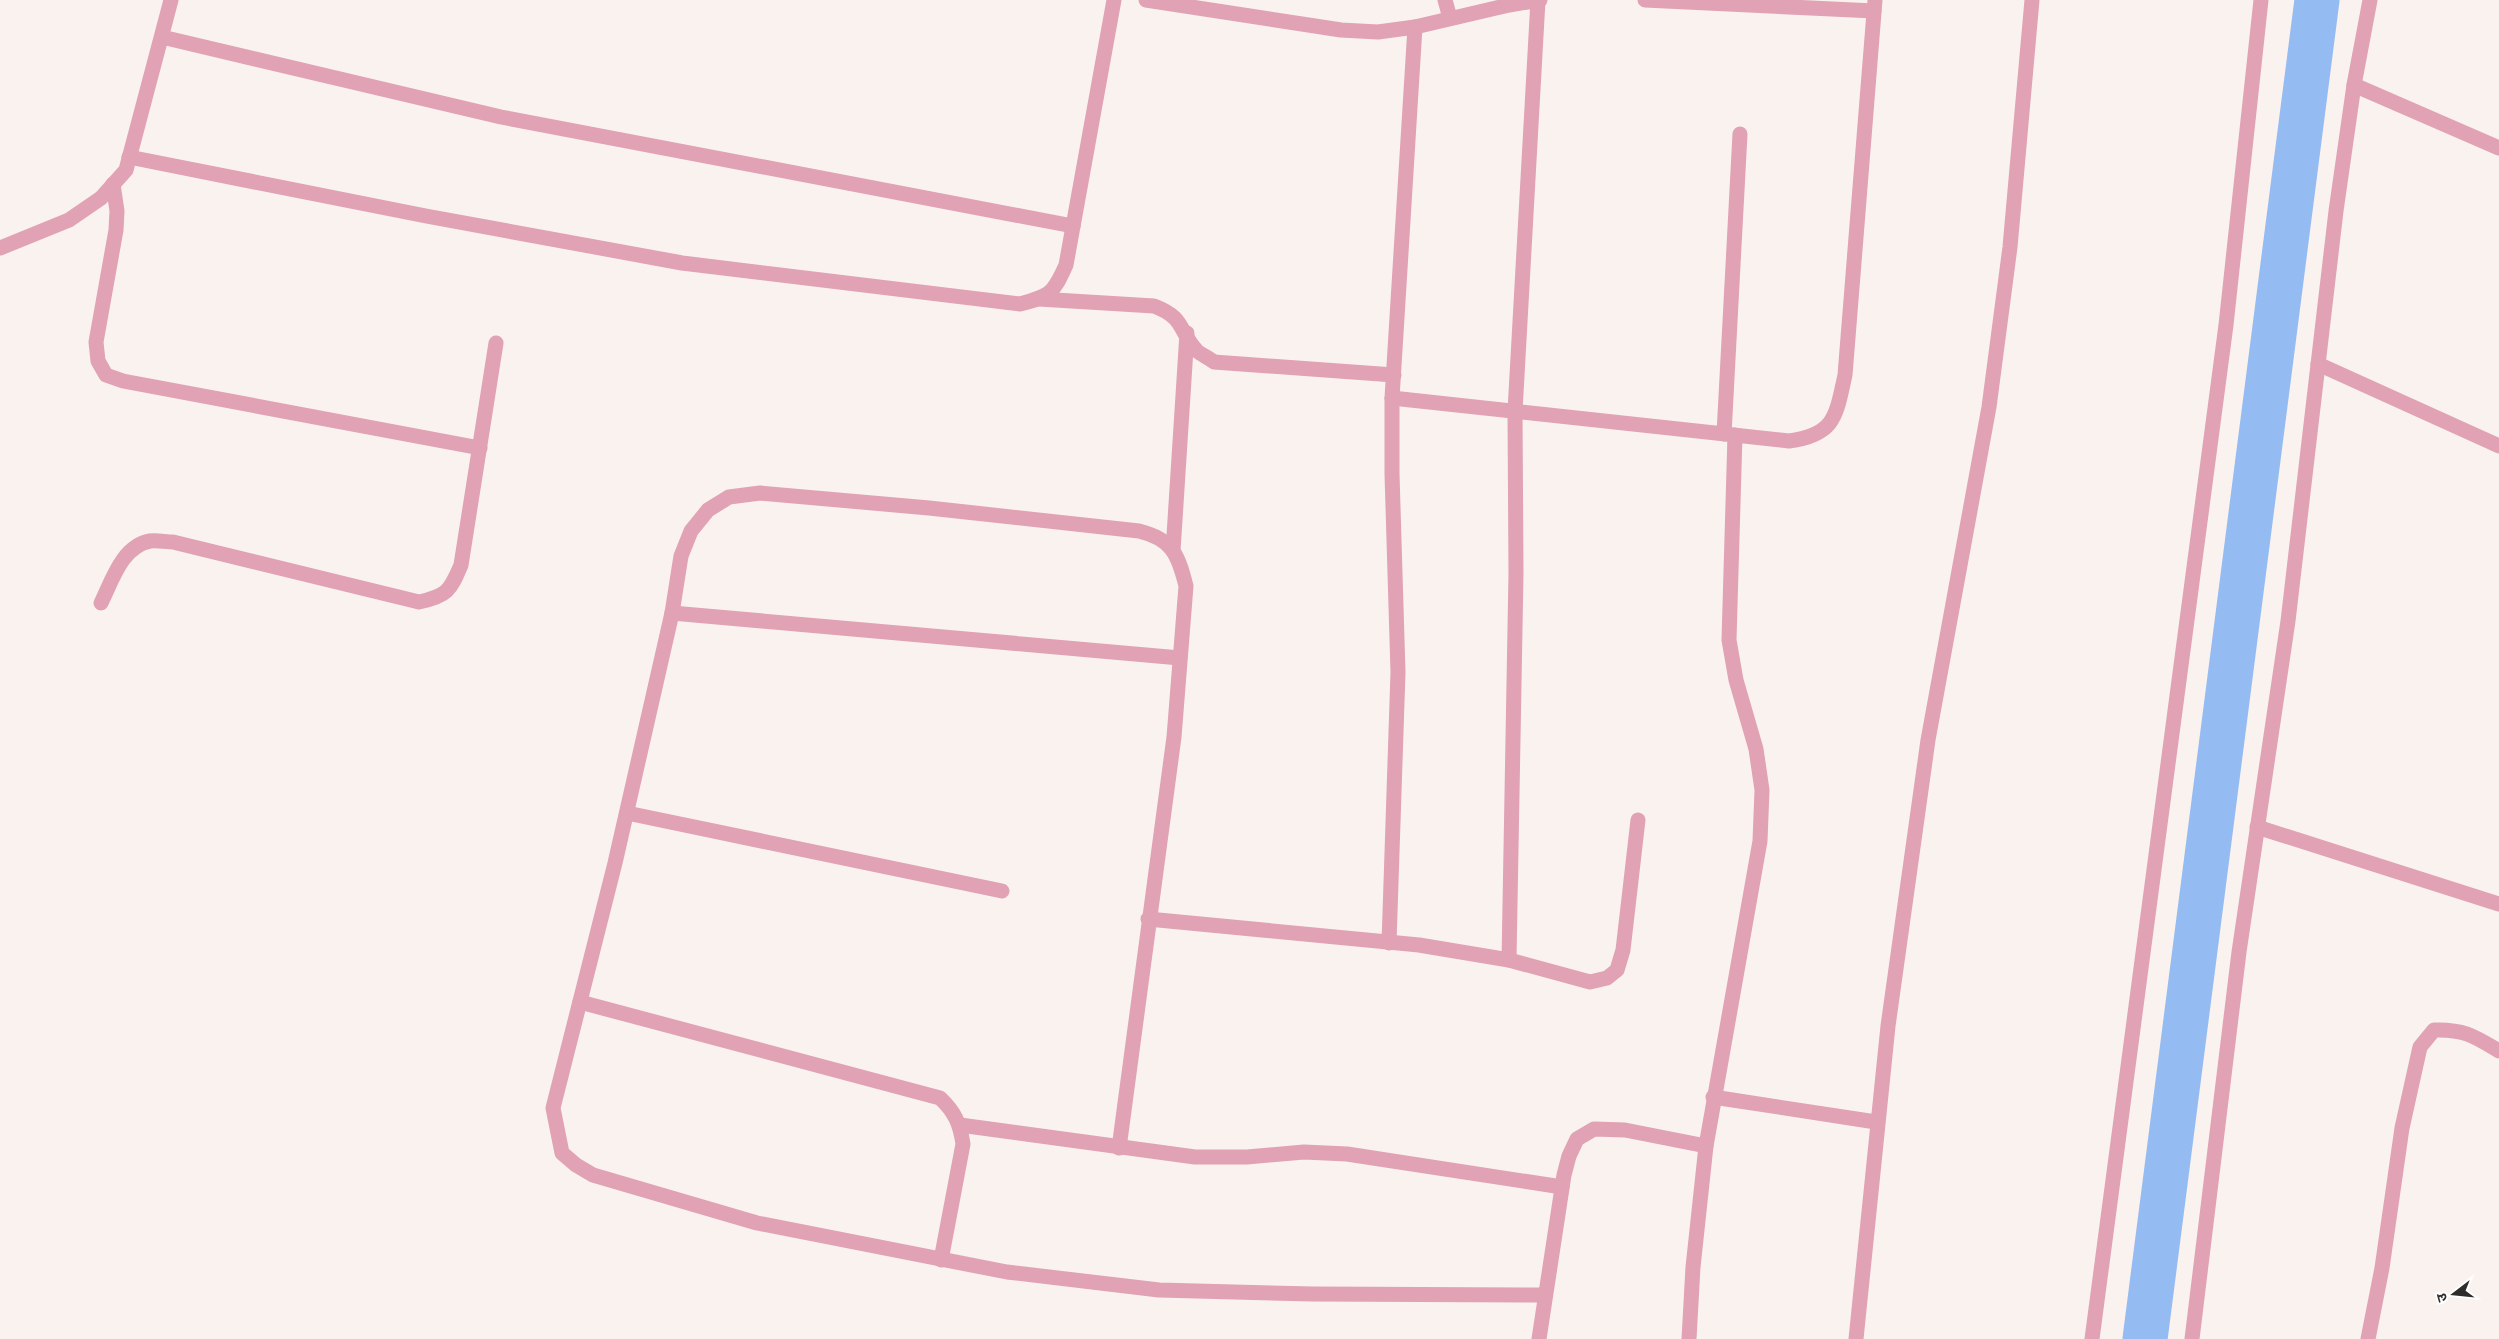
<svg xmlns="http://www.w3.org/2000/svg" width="2499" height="1339" viewBox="0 0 2499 1339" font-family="Spectral,'Noto Sans Devanagari',serif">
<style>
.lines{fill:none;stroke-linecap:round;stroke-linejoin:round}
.canal{stroke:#94bbf2;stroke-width:45}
.minor{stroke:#e0a2b4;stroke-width:15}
</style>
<rect width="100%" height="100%" fill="#faf2ee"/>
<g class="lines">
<!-- canal -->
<path class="canal" d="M2145,1339L2317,0"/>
<!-- minor -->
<g class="minor">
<path d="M1146,0L1341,30L1378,32L1415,27L1509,5L1540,0"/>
<path d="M1445,0L1450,18"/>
<path d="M1645,0L1874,11"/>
<path d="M162,37L501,117L1073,226"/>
<path d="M2354,85L2499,148"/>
<path d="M129,157L426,216L682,263L1020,304C1050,296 1053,294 1066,265L1114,0"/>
<path d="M113,184L117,211L116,230L96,342L98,361L106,375L123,381L480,448"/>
<path d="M0,248L69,220L101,198L126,170L171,0"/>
<path d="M1039,299L1154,306C1186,318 1178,331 1197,351C1202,355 1209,358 1214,362L1394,375"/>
<path d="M2318,364L2499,446"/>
<path d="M1392,398L1789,441C1835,435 1836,416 1845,375L1875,0"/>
<path d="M1724,434L1740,134"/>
<path d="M1173,551L1187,333"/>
<path d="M101,603C112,581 122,546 150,541C157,540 166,542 173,542L419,602C447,596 450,591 461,565L496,343"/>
<path d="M672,613L1180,658"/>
<path d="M627,813L1002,891"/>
<path d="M2257,827L2499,904"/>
<path d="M1148,919L1419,945L1509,960L1590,982L1607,978L1617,970L1623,950L1638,820"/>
<path d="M1389,943L1398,672L1392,474V398L1415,27"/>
<path d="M1509,960L1516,573L1515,411L1538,0"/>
<path d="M580,1002L940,1098C955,1112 960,1124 963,1144L941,1260"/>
<path d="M1713,1097L1876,1122"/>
<path d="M960,1125L1195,1157H1247L1304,1152L1347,1154L1562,1187"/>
<path d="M1119,1148L1174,737L1186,586C1178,554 1172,539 1139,531L929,508L760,493L729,497L708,510L691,531L681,556L672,613L615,863L553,1108L562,1153L576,1165L593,1175L757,1223L1007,1272L1159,1290L1313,1294L1545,1295"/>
<path d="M1539,1339L1564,1175L1569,1156L1577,1139L1594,1129L1625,1130L1706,1146"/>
<path d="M1689,1339L1693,1267L1706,1146L1760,841L1762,790L1756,749L1736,680L1729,640L1735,435"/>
<path d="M1856,1339L1888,1026L1928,740L1989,407L2010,247L2032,0"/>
<path d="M2092,1339L2226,325L2261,0"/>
<path d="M2192,1339L2239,952L2288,621L2336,211L2354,85L2370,0"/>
<path d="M2368,1339L2382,1268L2402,1128L2420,1047L2434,1030C2464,1029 2474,1036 2499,1051"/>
</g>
</g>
<!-- north arrow -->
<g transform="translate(2454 1294) rotate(254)" stroke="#ffffff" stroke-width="4" paint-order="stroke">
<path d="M0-4L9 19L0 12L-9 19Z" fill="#2f2d2b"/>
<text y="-8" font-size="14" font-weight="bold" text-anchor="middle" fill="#2f2d2b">उ</text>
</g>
</svg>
